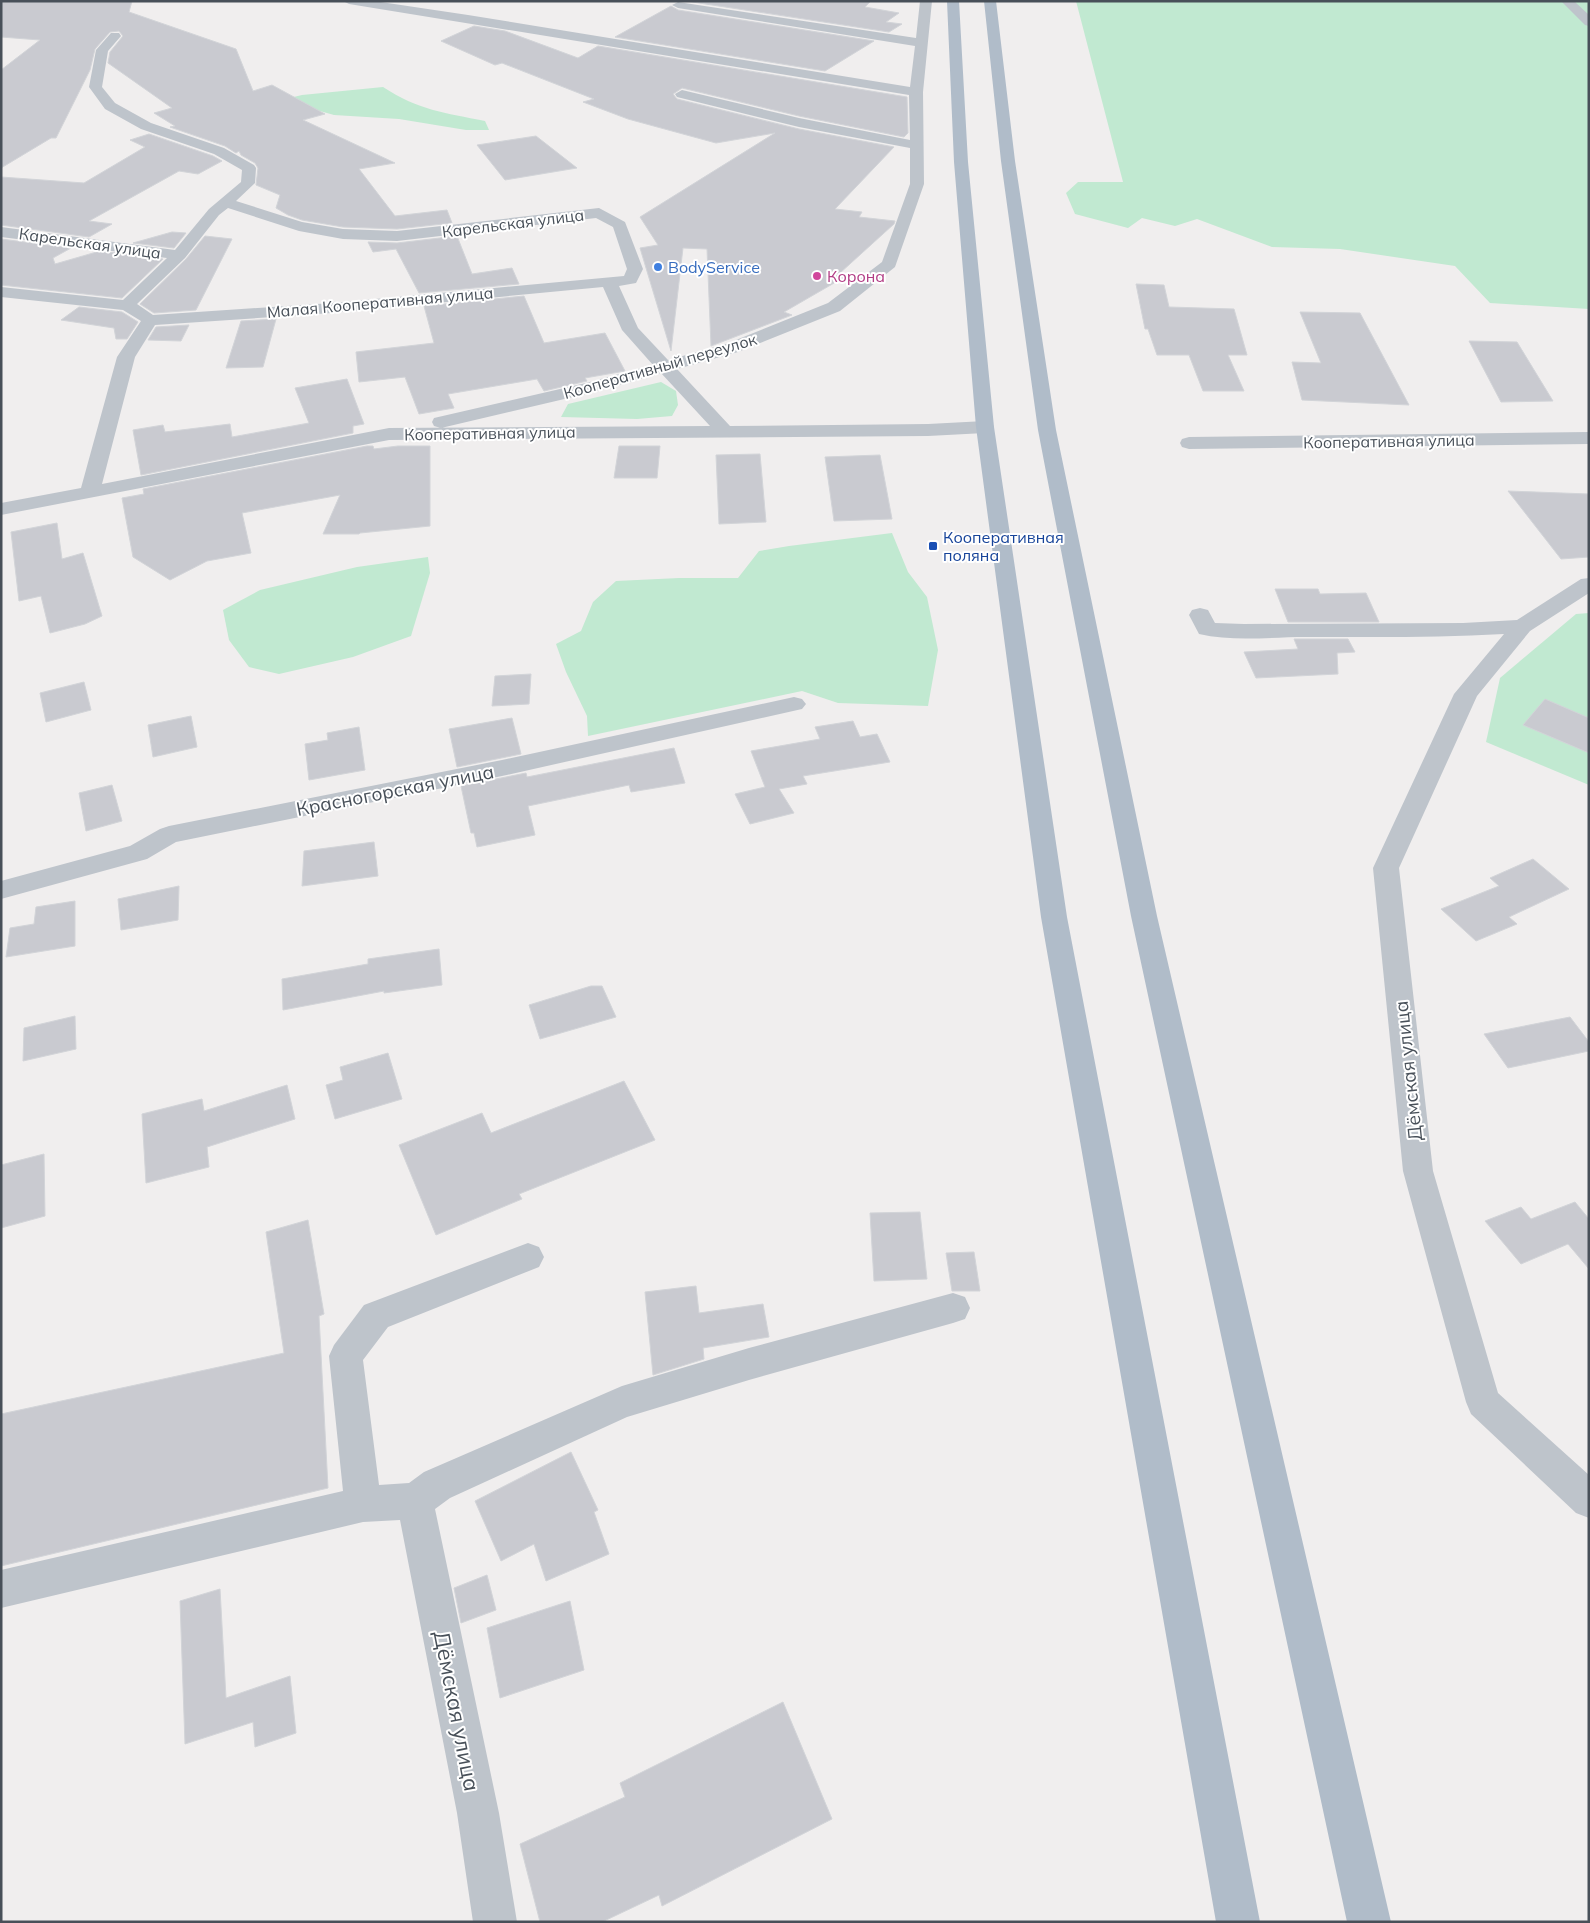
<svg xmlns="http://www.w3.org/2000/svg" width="1590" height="1923" viewBox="0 0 1590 1923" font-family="Mulish,sans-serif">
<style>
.green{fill:#c1e9d1}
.building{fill:#c9cad0;stroke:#d2d4d8}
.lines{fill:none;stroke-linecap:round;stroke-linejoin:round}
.minor{fill:#bec4cb;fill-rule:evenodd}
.major{fill:#b0bcc9;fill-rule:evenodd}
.shop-dot{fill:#3f7fe0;stroke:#fff;stroke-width:2}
.hotel-dot{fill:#d1479c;stroke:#fff;stroke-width:2}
.transit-dot{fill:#1a4fb4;stroke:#fff;stroke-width:2}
.labels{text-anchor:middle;stroke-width:4;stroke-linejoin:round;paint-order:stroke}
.far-street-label{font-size:16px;fill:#485059;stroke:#fff}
.far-shop-label{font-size:16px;fill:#366cbe;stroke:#fff;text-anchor:start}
.far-hotel-label{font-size:16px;fill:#b23c85;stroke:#fff;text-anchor:start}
.far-transit-label{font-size:16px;fill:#164399;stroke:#fff;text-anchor:start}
.street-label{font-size:19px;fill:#485059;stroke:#fff}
.near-street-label{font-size:22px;fill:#485059;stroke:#fff}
</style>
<rect width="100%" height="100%" fill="#f0eeee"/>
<!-- green -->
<g class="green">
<path d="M1076,1H1589V309L1490,303L1455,266L1340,249L1272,247L1197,219L1175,226L1142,218L1128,228L1075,214L1066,193L1078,182H1123Z"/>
<path d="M383,87C418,110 445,113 485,121L489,130H466L399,119L334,115L281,100L302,95Z"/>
<path d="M661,382L676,391L678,405L672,416L637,419L561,417L568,404Z"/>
<path d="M892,533L908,572L927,597L938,650L928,706L838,703L802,691L588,736L587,716L566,672L556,644L581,631L593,602L616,581L679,578H738L759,551L789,546Z"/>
<path d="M428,557L430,573L411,636L353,657L279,674L249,667L229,640L223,610L260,590L357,567Z"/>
<path d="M1589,613V785L1486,742L1500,678L1576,614Z"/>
</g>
<!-- building -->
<g class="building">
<path d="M1,1H132L129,12L236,49L253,91L272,85L325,114L303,120L395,163L359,169L395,216L447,210L452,223L397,229L343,227L302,220L288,215L276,208L280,195L256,185L258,168L255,163L241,155L239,151L236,153L225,146L170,127L175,126L154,113L172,108L108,63L110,52L123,36L119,31L110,32L95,49L90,70L56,138H51L1,168V70L40,40L1,37Z"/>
<path d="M686,1H871L865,7L899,13L886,22L902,24L889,32Z"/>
<path d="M671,6L678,10L874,41L825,71L615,37Z"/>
<path d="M474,26L505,31L578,58L598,46L907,97L908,133L904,137L799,116L682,88L673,94L677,99L799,129L894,147L835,209L862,212L859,217L895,221L894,224L840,273L848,275L784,312L792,315L711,346L707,249L683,248L671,351L640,248L658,245L640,217L775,133L716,143L628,119L583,102L594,99L502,63L495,65L441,41Z"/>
<path d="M149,134L213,156L222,161L198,174L179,171L89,221L112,224L89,237L1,225V177L84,183L145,147L130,140Z"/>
<path d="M536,136L577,168L505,180L477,145Z"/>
<path d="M172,232L186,233L174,248L133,243Z"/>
<path d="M205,236L232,239L196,310L154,313L140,304L186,259Z"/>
<path d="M457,236L472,274L512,268L519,284L419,293L396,249L373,252L368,242L397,243Z"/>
<path d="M1,239L71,248L53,258L55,264L100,251L163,259L122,298L1,285Z"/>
<path d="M1136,284L1164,285L1169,307L1234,309L1247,355H1228L1244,391H1203L1189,355H1157L1148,329H1145Z"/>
<path d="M524,296L544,343L605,333L625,371L585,378L587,381L544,391L537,379L448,394L454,408L419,414L405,377L359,382L356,352L434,343L424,306Z"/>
<path d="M79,307L122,312L138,322L127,339H116L114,328L61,320Z"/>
<path d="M1300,312L1360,313L1409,405L1302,400L1292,362L1321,363Z"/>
<path d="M276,319L263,367L226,368L241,321Z"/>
<path d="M189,325L181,341L148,340L156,327Z"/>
<path d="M1469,341L1517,342L1553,401L1501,402Z"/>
<path d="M347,379L364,424L353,426V433L141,475L133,430L163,425L165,432L230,424L232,437L309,423L295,388Z"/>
<path d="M367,446H373L374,449L398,446H430V526L360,533L359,534H323L340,495L242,513L251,553L207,561L170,580L133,557L122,498L144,494L143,489Z"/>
<path d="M619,446H660L657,478H614Z"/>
<path d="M760,454L766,522L719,524L716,455Z"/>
<path d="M880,455L892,519L834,521L825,457Z"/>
<path d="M1508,491L1589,494V557L1561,559Z"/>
<path d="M57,523L62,559L83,553L102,616L85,624L50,633L41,596L19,601L11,532Z"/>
<path d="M1275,589H1318L1320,594L1366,593L1379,622H1288Z"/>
<path d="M1294,639H1348L1355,652L1337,653L1338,674L1256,678L1244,652L1298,649Z"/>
<path d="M531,674L529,704L492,706L495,676Z"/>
<path d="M84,682L91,710L46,722L40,693Z"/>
<path d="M1545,699L1589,718V753L1523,725Z"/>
<path d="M191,716L197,747L153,757L148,725Z"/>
<path d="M512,718L521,754L457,767L449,729Z"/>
<path d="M853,721L860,737L877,734L890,762L803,776L807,784L779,789L794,813L750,824L735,794L765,787L751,751L820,739L815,727Z"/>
<path d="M359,727L365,770L309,780L305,744L328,740L327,733Z"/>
<path d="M674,748L685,783L631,792L629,785L528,806L535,835L477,847L474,833H471L461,786L526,773L527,777Z"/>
<path d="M112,785L122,821L86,831L79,793Z"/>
<path d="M374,842L378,876L302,886L304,851Z"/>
<path d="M1533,859L1569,889L1509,917L1517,924L1476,941L1441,909L1499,886L1490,878Z"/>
<path d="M179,886L178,920L121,930L118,899Z"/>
<path d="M75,901V946L6,957L10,928L34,924L36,907Z"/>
<path d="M439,949L442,985L384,993V991L283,1010L282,979L368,964V959Z"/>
<path d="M591,986H602L616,1017L540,1039L529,1005Z"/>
<path d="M75,1016L76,1049L23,1061L24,1028Z"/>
<path d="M1570,1017L1589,1042V1051L1508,1068L1484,1034Z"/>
<path d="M388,1053L402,1099L335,1119L326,1085L343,1080L340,1067Z"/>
<path d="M624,1081L655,1140L519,1194L522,1199L436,1235L399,1145L482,1113L491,1133Z"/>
<path d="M287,1085L295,1119L207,1147L209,1167L146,1183L142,1114L202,1099L204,1111Z"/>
<path d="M44,1154L45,1216L1,1228V1165Z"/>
<path d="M1575,1202L1589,1219V1269L1568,1244L1521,1264L1485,1221L1521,1207L1531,1219Z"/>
<path d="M920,1212L927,1279L874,1281L870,1213Z"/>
<path d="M308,1220L324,1314L319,1316L328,1488L1,1566V1414L284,1353L266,1232Z"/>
<path d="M974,1252L980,1291H952L946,1253Z"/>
<path d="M696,1286L699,1313L763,1304L769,1337L703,1348L704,1359L653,1375L645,1292Z"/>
<path d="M571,1452L598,1510L594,1512L609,1554L546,1581L534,1544L501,1561L475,1501Z"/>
<path d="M487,1575L496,1610L461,1623L454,1588Z"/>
<path d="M220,1589L226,1698L290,1676L296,1733L255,1747L253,1722L185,1744L180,1601Z"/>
<path d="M570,1601L584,1670L500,1698L487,1628Z"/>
<path d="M783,1702L832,1819L662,1906L659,1895L602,1922H540L520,1844L625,1797L620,1783Z"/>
</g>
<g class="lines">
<!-- minor -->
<g class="minor">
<path d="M343,1H374L468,15L910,87L915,46L678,8L672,5L678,2L916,38L920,1H932L923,92L924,184L895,267L840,311L738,352L677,369L730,426L928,424L985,421L992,423L994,427L992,431L985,433L928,436L389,440L1,515V503L81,488L117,357L141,321L123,310L1,297V287L123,300L167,258L1,237V227L175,250L209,209L241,182L242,170L214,154L141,129L105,109L89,87L96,50L111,33H119L121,36L108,51L102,87L115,103L151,123L224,148L254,165L256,168L255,183L236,201L302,222L343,229L397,231L599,208L625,222L643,269L636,283L619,286L638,328L668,360L726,344L828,303L882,262L910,184V148L799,127L677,97L675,94L682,90L799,118L910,140L909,95L349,4ZM228,208L299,231L343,239L397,241L596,218L613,227L627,269L624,276L332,303L153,315L137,304L185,258L219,215ZM603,287L622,330L653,365L586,383L434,418L432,422L434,426L441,428L590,393L661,373L710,426L389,428L102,484L135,357L155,325L332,313Z"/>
<path d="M1561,1H1574L1589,15V26L1585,25Z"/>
<path d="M1589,432V444L1189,449L1182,447L1180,443L1182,439L1189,437Z"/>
<path d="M1589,578V593L1530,631L1477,696L1399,868L1433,1171L1498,1393L1589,1475V1518L1576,1513L1471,1414L1466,1402L1403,1171L1373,868L1454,694L1504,634C1438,638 1372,637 1306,637C1271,637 1233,642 1199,634L1189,615L1192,610L1200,608L1208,610L1215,623L1244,624L1463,623L1517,620L1581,579Z"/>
<path d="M794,697L802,699L806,704L802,709L502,776L176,842L147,859L1,899V881L130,846L160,829L169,826L502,760Z"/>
<path d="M528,1243L539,1247L544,1257L539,1267L388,1327L363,1360L379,1485L409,1483L424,1472L622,1386L749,1348L953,1293L965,1297L970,1308L965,1319L953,1323L749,1380L627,1417L450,1498L435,1509L499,1813L517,1922H473L457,1813L400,1520L363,1522L1,1608V1570L343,1491L329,1356L334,1345L364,1305Z"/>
</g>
<!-- major -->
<g class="major">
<path d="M947,1H959L968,162L994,427L1067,917L1260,1922H1216L1041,917L976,427L954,162Z"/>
<path d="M984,1H996L1015,161L1056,430L1157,916L1391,1922H1347L1131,916L1038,430L1001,161Z"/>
</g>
</g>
<!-- markers -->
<circle class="shop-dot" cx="658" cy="267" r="5"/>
<circle class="hotel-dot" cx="817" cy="276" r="5"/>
<rect class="transit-dot" x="928" y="541" width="10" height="10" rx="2.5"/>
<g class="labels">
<!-- far-street labels -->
<g class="far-street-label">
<text transform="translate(513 223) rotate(-7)" y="6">Карельская улица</text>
<text transform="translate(90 243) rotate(8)" y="6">Карельская улица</text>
<text transform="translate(380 302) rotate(-5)" y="6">Малая Кооперативная улица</text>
<text transform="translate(660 366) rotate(-16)" y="6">Кооперативный переулок</text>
<text transform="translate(490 433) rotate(-1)" y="6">Кооперативная улица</text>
<text transform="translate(1389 441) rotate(-1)" y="6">Кооперативная улица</text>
</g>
<!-- far-shop labels -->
<g class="far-shop-label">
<text x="668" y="273">BodyService</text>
</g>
<!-- far-hotel labels -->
<g class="far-hotel-label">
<text x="827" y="282">Корона</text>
</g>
<!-- far-transit labels -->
<g class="far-transit-label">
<text x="943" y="543">Кооперативная<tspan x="943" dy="18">поляна</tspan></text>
</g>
<!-- street labels -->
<g class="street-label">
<text transform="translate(395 790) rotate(-11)" y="7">Красногорская улица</text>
<text transform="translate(1408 1071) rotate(-96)" y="7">Дёмская улица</text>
</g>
<!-- near-street labels -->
<g class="near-street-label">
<text transform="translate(457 1711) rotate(79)" y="8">Дёмская улица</text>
</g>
</g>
<!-- border -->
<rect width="1590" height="1923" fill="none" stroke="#485059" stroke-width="5"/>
</svg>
